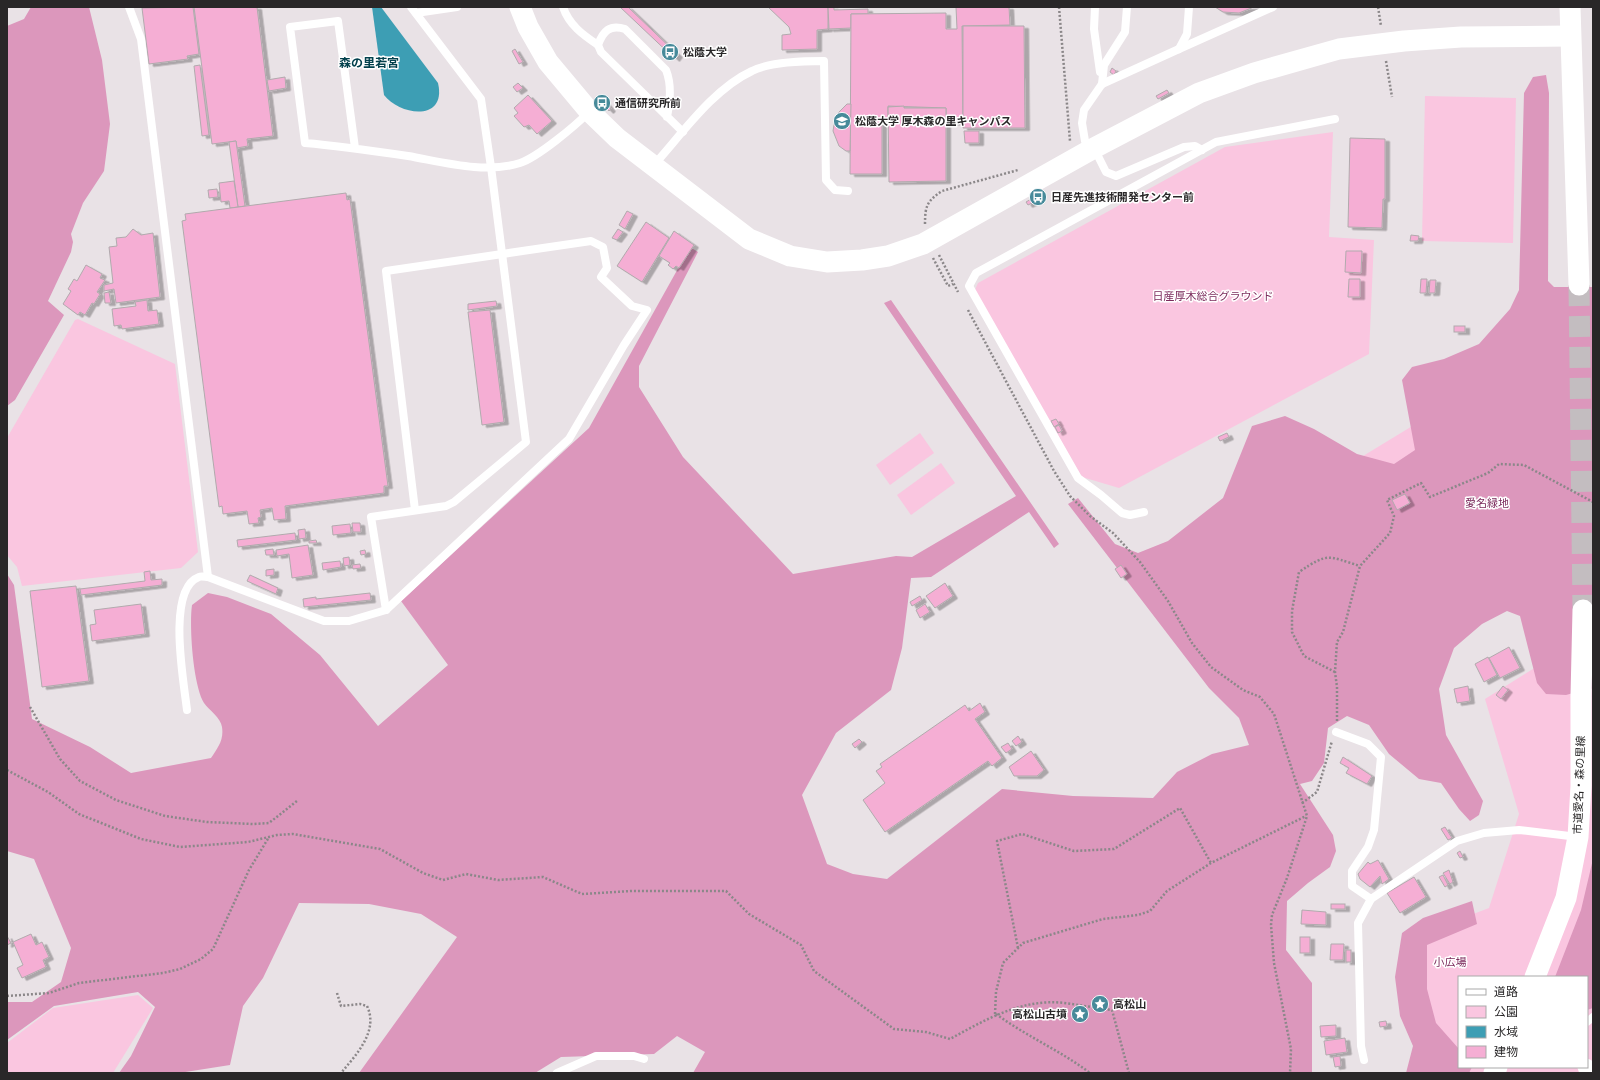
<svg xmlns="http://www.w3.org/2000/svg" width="1600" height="1080" viewBox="0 0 1600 1080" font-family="Cabin,'Noto Sans JP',sans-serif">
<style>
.green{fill:#fac6e0;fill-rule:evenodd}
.forest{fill:#dc97bc}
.water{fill:#3d9eb4}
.building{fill:#f5aed4;stroke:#b1aaad;filter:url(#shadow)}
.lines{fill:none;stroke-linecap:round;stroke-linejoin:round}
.tertiary-tunnel{stroke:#c3bdc0;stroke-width:21;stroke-dasharray:21 10;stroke-linecap:butt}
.path{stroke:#8b8789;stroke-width:2.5;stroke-dasharray:2 2;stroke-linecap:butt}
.service{stroke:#fff;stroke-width:8}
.minor{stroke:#fff;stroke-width:17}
.tertiary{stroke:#fff;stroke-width:21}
.labels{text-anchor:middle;stroke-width:3;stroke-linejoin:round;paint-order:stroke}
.poi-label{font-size:11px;font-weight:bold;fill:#292728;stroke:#fff;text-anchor:start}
.park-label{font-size:11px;fill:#7b2b5c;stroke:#fff}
.street-label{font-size:11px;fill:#292728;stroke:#fff}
.neighbourhood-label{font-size:12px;font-weight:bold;fill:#03414d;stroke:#fff}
</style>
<defs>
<filter id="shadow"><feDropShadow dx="4.5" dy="2.5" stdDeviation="0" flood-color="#0004"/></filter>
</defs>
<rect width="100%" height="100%" fill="#e9e2e6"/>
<!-- green -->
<g class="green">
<path d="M1425,96L1516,98L1513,243L1422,241Z"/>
<path d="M1333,132L1329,237L1374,240L1369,354L1119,488L1082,477L974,292L978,283L1225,147Z"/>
<path d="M78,319L175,364L198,552L181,568L22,586L17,567L7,555V438L75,320Z"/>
<path d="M1593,366V1073H1413L1419,1055L1405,940L1489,908L1519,814L1485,699L1536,667L1517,604L1340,470L1437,411ZM1459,977H1587V1067H1459Z"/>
<path d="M920,433L934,453L890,485L876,465Z"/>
<path d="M941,463L955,483L911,515L897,495Z"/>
<path d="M138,995L153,1008L113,1073H7V1043L53,1008Z"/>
</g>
<!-- forest -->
<g class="forest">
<path d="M31,7H89L102,60L110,124L104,171L83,203L71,234L73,242L71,252L48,301L64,315L15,400L7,406V26L24,19Z"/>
<path d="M1546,75L1549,93L1548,281L1554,287H1593V691L1591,688L1566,695L1546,694L1537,683L1520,616L1507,611L1482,624L1454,648L1439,689L1446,735L1483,801L1479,815L1470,821L1459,809L1441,783L1419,779L1389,754L1369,725L1347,716L1328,728L1324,763L1312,781L1300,784L1333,835L1336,851L1330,867L1308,883L1287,901L1286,950L1312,983V1073H693L705,1052L677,1036L654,1054L561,1057L535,1073H359L457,937L421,914L369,904L299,903L263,978L243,1006L230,1065L179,1073H119L131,1056L155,1007L138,992L54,1006L7,1040V1002H32L61,982L71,948L34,859L7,851V574L14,585L32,719L90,747L131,773L211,758C218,747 224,740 222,727C221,718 209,710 204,703C193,685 189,626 192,605L208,593L227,597L271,614L320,655L378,726L448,665L401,601L589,428L690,247L698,252L639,366V387L683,457L793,574L896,556L912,557L1016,496L884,303L891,300L1059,544L1054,548L1029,512L931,577L911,578L902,648L891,690L836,733L802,795L827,864L853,874L887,879L1002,789L1073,796L1153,798L1177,772L1212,754L1249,745L1239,718L1209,688L1068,504L1078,498L1115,544L1138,553L1168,541L1223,498L1252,426L1285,416L1314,429L1357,454L1394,464L1415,450L1402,380L1412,367L1444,359L1479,344L1510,309L1519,290L1524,93L1533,77Z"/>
<path d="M1593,859V1008L1587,1010V977H1555L1581,910Z"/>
<path d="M1472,901L1477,924L1427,945V989L1436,1023L1459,1049V1067H1472L1469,1073H1406L1413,1046L1400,1016L1395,977L1402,933L1423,918Z"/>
</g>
<!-- water -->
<path class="water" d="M372,7H381L438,83C447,122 400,116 384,95Z"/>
<!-- building -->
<g class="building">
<path d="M193,7L199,54L187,56L188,59L149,64L142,8Z"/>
<path d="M194,7H257L273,136L247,139L248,146L237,148L236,141L212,144Z"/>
<path d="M620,7H628L678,55L675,59Z"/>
<path d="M768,7H828V29L817,30V49L782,50V35L791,34L789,27Z"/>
<path d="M828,7H834V10L868,9V14H851V28L829,29Z"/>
<path d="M956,7H1009L1010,25L962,26L963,122L946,123V108L888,106V120H875H882V174H850L851,14L946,13V29H957Z"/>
<path d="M1215,7H1254L1239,13L1223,12Z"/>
<path d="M963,26H1024L1025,128H963Z"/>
<path d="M515,49L523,62L519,64L512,51Z"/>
<path d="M200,65L209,135L202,136L194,66Z"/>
<path d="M1112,68L1116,71L1114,75L1110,72Z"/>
<path d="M285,77L286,88L269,91L267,80Z"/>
<path d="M518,83L523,88L517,92L513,87Z"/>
<path d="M1167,90L1169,93L1158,99L1156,96Z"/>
<path d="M528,95L552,121L537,134L529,125L524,127L514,116L518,113L514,108Z"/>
<path d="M603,99L611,109L609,111L600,102Z"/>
<path d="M847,104H851L850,151H846L839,146L833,131L835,119L839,112Z"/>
<path d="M904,106V108H946V181L889,182L888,107Z"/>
<path d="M964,131H979V143H965Z"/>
<path d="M1350,138L1385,139V199H1383L1382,228L1348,227Z"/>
<path d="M236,141L245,206L238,207L229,142Z"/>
<path d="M234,181L238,207L230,208L229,201L221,202L219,183Z"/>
<path d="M217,189L218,197L209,198L208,190Z"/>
<path d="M346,193L347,200L350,199L388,486H384V493L285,506L286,519L274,520L272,508L260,510L261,517L258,518L259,523L249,524L247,511L223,514L222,506L219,507L182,221L186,220L185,214Z"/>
<path d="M1038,195L1040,199L1028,205L1026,202Z"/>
<path d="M627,211L633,214L625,229L619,225Z"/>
<path d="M646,222L669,238L642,282L617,266Z"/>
<path d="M133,229L141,235L153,233L160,297L116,303L114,289L104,291V285L113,283L109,247L117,246L116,238L126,237Z"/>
<path d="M618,229L623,232L617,240L612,238Z"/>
<path d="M674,231L694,245L679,268L676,266L673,269L668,265L670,263L659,256Z"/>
<path d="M1411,235L1419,236L1418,241H1410Z"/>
<path d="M1346,251H1362L1361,273L1345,272Z"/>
<path d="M86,265L102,274L100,278L105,280L97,292L100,294L94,304L92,303L85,315L80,312L78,315L63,304L71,291L68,289L74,279L77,281Z"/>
<path d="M1349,279H1360V297H1348Z"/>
<path d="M1421,279H1427L1426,293H1420Z"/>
<path d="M1430,280H1436L1435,293H1429Z"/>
<path d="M109,292L111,303H105L104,293Z"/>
<path d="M147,300L148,311L157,310L159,324L122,329L121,325L114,326L112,309L136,306L135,302Z"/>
<path d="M496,301L497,306L468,310V304Z"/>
<path d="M490,310L504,422L482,425L468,312Z"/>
<rect x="1454" y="326" width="11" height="6"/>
<path d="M1056,419L1059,424L1054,427L1051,421Z"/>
<path d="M1059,425L1062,431L1058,433L1055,427Z"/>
<path d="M1227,433L1229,437L1220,441L1218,437Z"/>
<path d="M1405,494L1410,503L1397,510L1392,500Z"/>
<path d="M352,523H360L361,532H353Z"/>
<path d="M350,524L351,533L333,535L332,526Z"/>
<path d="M305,529L306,538L299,539L298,530Z"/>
<path d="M295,533L296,540L238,547L237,540Z"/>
<path d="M316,540L317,543H309V541Z"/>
<path d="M308,545L313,575L292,578L289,554L277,556L276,550Z"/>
<path d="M273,549L274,555H266L265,550Z"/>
<path d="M365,550L366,554L361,555L360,551Z"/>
<path d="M349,557L350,565L344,566L343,558Z"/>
<path d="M340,561L341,567L323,570L322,563Z"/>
<path d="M360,564L361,568L353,569L352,565Z"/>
<path d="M1121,565L1127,574L1121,578L1115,569Z"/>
<path d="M274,569V575L266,576V570Z"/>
<path d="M150,571L151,580L162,579V585L81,595L80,589L145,581L144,572Z"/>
<path d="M250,575L278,588L276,594L247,581Z"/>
<path d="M945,583L953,596L935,608L926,596Z"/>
<path d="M76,586L89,681L42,687L30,591Z"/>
<path d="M370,593L371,600L304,607L303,599L316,597V599Z"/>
<path d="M920,596L922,600L912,606L910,602Z"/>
<path d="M141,604L145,634L92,641L90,625L96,624L94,610Z"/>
<path d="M925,604L930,612L920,618L916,610Z"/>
<path d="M1509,647L1520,668L1500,678L1489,658Z"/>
<path d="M1488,657L1497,675L1484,682L1475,664Z"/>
<path d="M1468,686L1470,701L1457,703L1454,689Z"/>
<path d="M1503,686L1508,690L1501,699L1496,695Z"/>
<path d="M980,703L985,712L975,719L1002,758L992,766L988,761L885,832L863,800L885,783L876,771L882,767L880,764L965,705L969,711Z"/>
<path d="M1018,736L1022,742L1016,746L1012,741Z"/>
<path d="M859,739L862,742L855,748L852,744Z"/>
<path d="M1008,743L1012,749L1006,753L1001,747Z"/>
<path d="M1031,751L1044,770L1037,776H1014L1009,767Z"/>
<path d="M1343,757L1372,776L1367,784L1346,773L1349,768L1340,763Z"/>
<path d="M1445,827L1452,838L1448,840L1441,829Z"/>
<path d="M1460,851L1463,857L1460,858L1457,853Z"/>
<path d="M1378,860L1389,879L1382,884L1380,876L1370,887L1360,879L1358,874L1368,862L1370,864Z"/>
<path d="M1449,870L1453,882L1450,884L1443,873Z"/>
<path d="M1443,875L1448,885L1445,887L1439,877Z"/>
<path d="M1414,877L1426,897L1400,913L1387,893Z"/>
<rect x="1331" y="904" width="14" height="5"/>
<path d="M1302,910L1326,912V925L1301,924Z"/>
<path d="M31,934L36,945L42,942L49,957L43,960L46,967L22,978L17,968L23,965L13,942Z"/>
<path d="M7,936L11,943L7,945Z"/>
<rect x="1300" y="937" width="10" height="16"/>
<path d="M1331,944H1344L1343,960H1330Z"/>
<rect x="1346" y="950" width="5" height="12"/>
<path d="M1386,1021L1387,1026L1380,1027L1379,1022Z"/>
<path d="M1336,1025V1036L1321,1037L1320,1026Z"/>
<path d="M1345,1038L1347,1052L1326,1055L1324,1041Z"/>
<path d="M1340,1056L1341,1066L1335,1067L1333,1057Z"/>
</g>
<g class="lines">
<!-- tertiary-tunnel -->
<path class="tertiary-tunnel" d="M1579,285L1583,610"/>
<!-- path -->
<g class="path">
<path d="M1059,7L1070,141"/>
<path d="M1378,7L1381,26"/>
<path d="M1386,61L1392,97"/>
<path d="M925,224C925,206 927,201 942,191L1018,170"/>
<path d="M939,255L958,292"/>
<path d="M933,258L948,286L953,284"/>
<path d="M968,310L1054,471L1070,496L1090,516L1113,533L1140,562L1168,601L1192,643L1211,667L1243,690L1260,697L1274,714L1307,816L1287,878L1272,915L1271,925L1274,963L1291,1049L1290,1073"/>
<path d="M1335,672L1304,656L1292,632V611L1299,572C1329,552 1327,556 1360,566"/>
<path d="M30,707L60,759L80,781L116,800L165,816L207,822L253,824L269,823L297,801"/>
<path d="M1337,721V687L1335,672L1337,642L1343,632L1360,566L1390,533L1394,516L1387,500L1421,483L1430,497L1488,473L1499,464L1524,465L1593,502"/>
<path d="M7,770L48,792L79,814L141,839L180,847L248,842L277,835L293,834L380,849L423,873L443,880L466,874L498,880L543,877L582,894L632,891H726L749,914L801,945L814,971L894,1029L926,1032L950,1039C985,1020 1022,998 1064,1003C1080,1005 1096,1008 1112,1010L1129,1073"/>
<path d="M1302,803L1317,792L1332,741"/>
<path d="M1018,948L997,841L1022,834L1074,851L1114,849L1180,808L1211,863"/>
<path d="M337,993L341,1006L360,1004L367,1006C379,1031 356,1055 341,1073"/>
<path d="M7,996L49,993L79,983L163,973L180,969L201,959L213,949L249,870L269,837"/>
<path d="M995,1014L996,992L1003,963L1023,943L1103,919L1138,915L1150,911L1167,891L1211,863L1306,816"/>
<path d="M996,1014C1026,1036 1061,1051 1090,1073"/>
</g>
<!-- service -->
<g class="service">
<path d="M129,7L141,39L208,577"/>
<path d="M563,7C569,25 583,35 598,45"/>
<path d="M1095,7L1094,29L1100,72"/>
<path d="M416,13L457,7"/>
<path d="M1179,49L1273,7"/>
<path d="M1102,84L1104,65L1125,32L1127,7"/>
<path d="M667,117C670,101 672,85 666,70L625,29C610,24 603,31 598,45L601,52L683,132"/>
<path d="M355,148L338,21L290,27L305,143C340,146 374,151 408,156C443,162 485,174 520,163C538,157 575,126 589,112"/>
<path d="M1094,148L1106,172L1116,176L1184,147L1195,146L1202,150"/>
<path d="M1089,150L1085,141L1082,123L1084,110L1102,84L1179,49L1187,34L1189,7"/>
<path d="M653,166C682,134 713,89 752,71C769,62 805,61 824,61L826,180L835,190L848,191"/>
<path d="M1144,512L1130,515L1122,513L1101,495L1078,478L969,286L976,273L1216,142L1335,119"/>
<path d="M386,610L371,517L446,506L454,502L526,442L491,167L481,99L411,7"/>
<path d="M187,710C184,683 166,589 199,577C201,576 206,577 208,577L324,621H349L386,610L569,439L624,345L647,310L632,306L601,277L607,268L603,247L591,241L386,271L415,510"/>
<path d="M1336,732L1368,744L1381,757L1374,830L1368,847L1352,871V886L1371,899"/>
<path d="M1587,1022L1593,1017"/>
<path d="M1364,1060L1361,1046L1358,923L1371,899L1457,841L1484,833L1519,830L1578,837"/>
<path d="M557,1073L596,1056H634L644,1059"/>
</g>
<!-- minor -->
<path class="minor" d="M1586,1067L1593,1072"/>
<!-- tertiary -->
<g class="tertiary">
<path d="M520,7L528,27L548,62L589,111L617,138L749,239L790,256L827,262L862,260L888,256L923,244L1094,148L1199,93L1254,73L1339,49L1404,41L1461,37L1570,36"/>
<path d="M1570,7L1579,285"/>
<path d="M1535,977L1566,898L1578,837L1581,786V696L1583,610"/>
<path d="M1494,1073L1497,1067"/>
</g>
</g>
<!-- icons -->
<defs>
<symbol id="bus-disc" viewBox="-11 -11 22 22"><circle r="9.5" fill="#478a9a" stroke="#fff"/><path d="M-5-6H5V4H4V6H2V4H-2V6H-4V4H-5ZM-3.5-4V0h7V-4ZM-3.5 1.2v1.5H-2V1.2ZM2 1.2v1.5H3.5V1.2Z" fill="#fff"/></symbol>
<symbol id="university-disc" viewBox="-11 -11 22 22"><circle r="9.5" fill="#478a9a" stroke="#fff"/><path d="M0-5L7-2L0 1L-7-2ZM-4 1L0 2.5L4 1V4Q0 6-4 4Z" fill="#fff"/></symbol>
<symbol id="sight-disc" viewBox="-11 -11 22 22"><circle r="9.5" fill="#478a9a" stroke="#fff"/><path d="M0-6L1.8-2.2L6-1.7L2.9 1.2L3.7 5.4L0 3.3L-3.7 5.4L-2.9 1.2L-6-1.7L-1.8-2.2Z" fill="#fff"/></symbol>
</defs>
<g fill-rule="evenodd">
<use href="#bus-disc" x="660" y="42" width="20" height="20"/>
<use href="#bus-disc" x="592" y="93" width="20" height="20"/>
<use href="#university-disc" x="832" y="111" width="20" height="20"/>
<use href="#bus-disc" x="1028" y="187" width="20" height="20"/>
<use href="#sight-disc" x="1090" y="994" width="20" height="20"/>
<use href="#sight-disc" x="1070" y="1004" width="20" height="20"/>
</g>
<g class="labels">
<!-- poi labels -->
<g class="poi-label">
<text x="683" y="56">松蔭大学</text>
<text x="615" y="107">通信研究所前</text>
<text x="855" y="125">松蔭大学 厚木森の里キャンパス</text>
<text x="1051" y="201">日産先進技術開発センター前</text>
<text x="1113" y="1008">高松山</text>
<text x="1067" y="1018" text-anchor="end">高松山古墳</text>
</g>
<!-- park labels -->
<g class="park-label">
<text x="1213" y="300">日産厚木総合グラウンド</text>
<text x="1487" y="507">愛名緑地</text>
<text x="1450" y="966">小広場</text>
</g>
<!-- street labels -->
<g class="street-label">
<text transform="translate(1579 785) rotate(-88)" y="4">市道愛名・森の里線</text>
</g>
<!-- neighbourhood labels -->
<g class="neighbourhood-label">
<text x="369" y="67">森の里若宮</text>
</g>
</g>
<!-- border -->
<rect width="1600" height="1080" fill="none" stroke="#292728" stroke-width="16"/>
<!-- legend -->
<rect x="1458" y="976" width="130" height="92" fill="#ffffff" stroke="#a9a9a9"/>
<rect x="1466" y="989" width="20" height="6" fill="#ffffff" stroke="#a9a9a9"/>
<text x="1494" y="996" font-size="12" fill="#292728">道路</text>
<rect x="1466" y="1006" width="20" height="12" fill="#fac6e0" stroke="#a9a9a9"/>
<text x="1494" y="1016" font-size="12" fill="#292728">公園</text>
<rect x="1466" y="1026" width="20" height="12" fill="#3d9eb4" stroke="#a9a9a9"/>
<text x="1494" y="1036" font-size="12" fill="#292728">水域</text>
<rect x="1466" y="1046" width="20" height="12" fill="#f5aed4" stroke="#a9a9a9"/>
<text x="1494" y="1056" font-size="12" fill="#292728">建物</text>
</svg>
